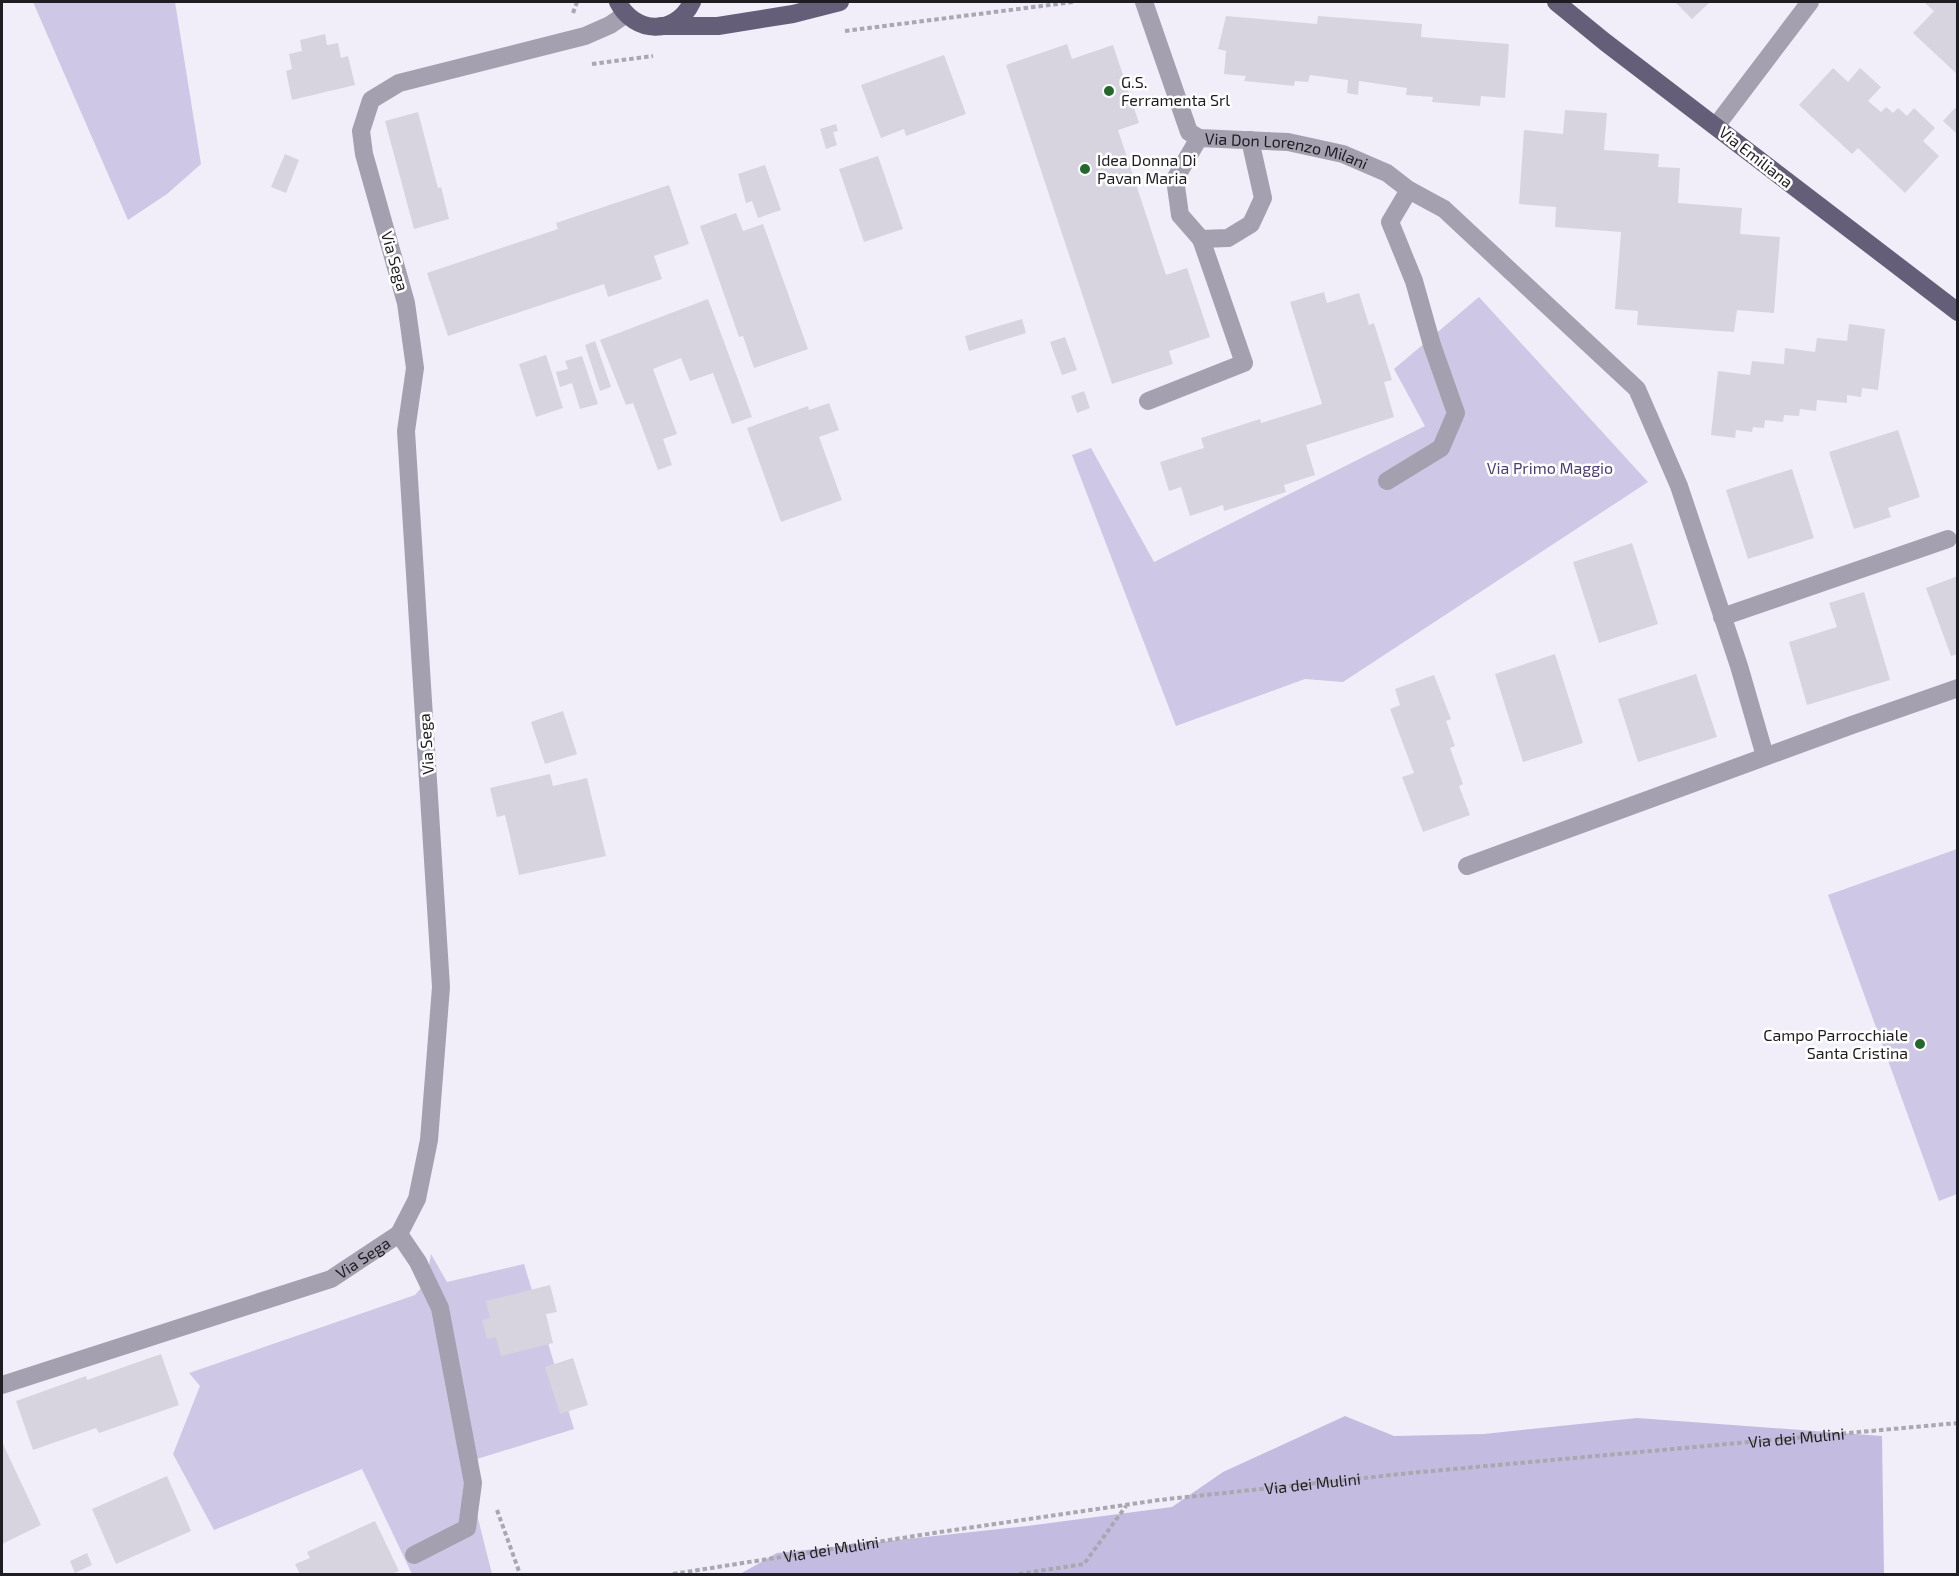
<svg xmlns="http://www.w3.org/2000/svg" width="1959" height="1576" viewBox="0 0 1959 1576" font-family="'Exo 2',sans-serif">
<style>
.green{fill:#cec7e5}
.forest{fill:#c4bce0}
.building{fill:#d7d4e0}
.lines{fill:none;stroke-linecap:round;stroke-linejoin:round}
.path{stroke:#a9a7b0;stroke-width:4;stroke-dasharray:4.5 3;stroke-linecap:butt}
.minor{stroke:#a4a0b0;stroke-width:18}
.major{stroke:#655e79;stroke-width:18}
.poi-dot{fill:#26662f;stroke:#fff;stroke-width:2}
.labels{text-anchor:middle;stroke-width:5;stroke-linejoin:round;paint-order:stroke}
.poi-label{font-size:16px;fill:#1e1d21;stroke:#fff;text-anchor:start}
.street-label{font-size:16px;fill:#1e1d21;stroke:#fff}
.park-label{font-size:16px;fill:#4c3e6e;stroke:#fff}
</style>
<rect width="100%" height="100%" fill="#f1eefa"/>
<!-- green -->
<g class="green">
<path d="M33,2H175L201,164L167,194L128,220Z"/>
<path d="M1479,297L1648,482L1343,682L1305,679L1176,726L1072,455L1091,448L1154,562L1425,426L1394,369Z"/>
<path d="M1957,849V1194L1939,1201L1828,895Z"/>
<path d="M431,1254L447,1282L524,1264L574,1429L464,1463L492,1574H412L362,1469L214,1530L173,1454L200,1386L189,1373L415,1295L426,1282Z"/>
</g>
<!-- forest -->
<path class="forest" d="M1345,1416L1394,1436L1484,1434L1637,1418L1882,1436L1884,1574H740L777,1553L1027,1526L1172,1507L1223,1472Z"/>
<!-- building -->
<g class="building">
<path d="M1675,2H1710L1692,19Z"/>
<path d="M1927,2H1958V75L1913,33L1934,11L1925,3Z"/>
<path d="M1226,16L1317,24L1318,16L1422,24L1421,37L1509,44L1505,98L1481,96L1480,106L1432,102L1433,97L1406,95L1407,88L1359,81L1358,95L1347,93L1348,80L1310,75L1308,82L1295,81L1294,86L1244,81L1246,76L1224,74L1226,51L1218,49Z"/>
<path d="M325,34L327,45L338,43L341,58L348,56L355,85L292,100L286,71L292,69L289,54L302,51L300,40Z"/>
<path d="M1067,44L1072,59L1113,45L1139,123L1118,130L1166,275L1187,268L1210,337L1169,351L1173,364L1112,384L1006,65Z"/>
<path d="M944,55L966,114L906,136L904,129L881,138L861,85Z"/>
<path d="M1833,68L1848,82L1860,68L1881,87L1868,101L1881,112L1886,107L1893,113L1898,108L1907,116L1914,108L1935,128L1923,141L1939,156L1905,193L1858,148L1852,154L1799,105Z"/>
<path d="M1955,108L1958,110V135L1943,121Z"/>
<path d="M1565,110L1607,113L1604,150L1659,154L1658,167L1680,168L1678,203L1742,208L1740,234L1780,237L1774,313L1737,310L1734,332L1637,325L1638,311L1615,309L1621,232L1555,227L1556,207L1519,204L1524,130L1563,134Z"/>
<path d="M418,112L438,188L441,187L449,219L414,229L385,121Z"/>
<path d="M836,124L838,131L833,132L837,145L826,149L820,129Z"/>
<path d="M285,154L299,160L286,193L271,187Z"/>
<path d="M878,156L903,229L864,242L839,169Z"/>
<path d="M765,165L781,210L758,218L752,201L746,203L738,174Z"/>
<path d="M669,185L689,244L654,256L662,279L608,297L604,284L448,336L427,273L558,229L556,223Z"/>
<path d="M736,213L743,231L763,224L808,349L754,368L743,336L739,337L700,226Z"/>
<path d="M1324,292L1327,303L1359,293L1369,325L1374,323L1392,380L1384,382L1394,417L1306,445L1315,475L1284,485L1286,492L1224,511L1223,505L1190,516L1181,487L1169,491L1160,462L1204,448L1201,438L1260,419L1261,423L1322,404L1290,302Z"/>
<path d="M708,299L752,417L732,424L713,373L690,381L681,358L653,369L677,434L663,439L672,465L658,470L633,403L626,405L600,340Z"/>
<path d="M1022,319L1026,333L969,351L965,336Z"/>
<path d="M1849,324L1885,329L1878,390L1862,388L1861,397L1847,395V403L1817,400L1816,411L1800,409L1799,416L1784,415L1783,422L1765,420L1764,428L1753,427L1752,432L1736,430L1735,438L1711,435L1718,371L1750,375L1752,361L1784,364L1785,348L1815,352L1817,338L1847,341Z"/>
<path d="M1065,337L1077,370L1062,375L1050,342Z"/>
<path d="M595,341L611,387L600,391L585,345Z"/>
<path d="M546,355L563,408L536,417L519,364Z"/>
<path d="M582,356L598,404L580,409L572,383L560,387L556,372L568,369L565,361Z"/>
<path d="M1084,391L1090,408L1077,413L1071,396Z"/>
<path d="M829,403L839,430L819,437L842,500L781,522L747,428L808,406L809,410Z"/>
<path d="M1898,430L1920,497L1888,508L1891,517L1854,529L1829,452Z"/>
<path d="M1792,469L1814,538L1748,559L1726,490Z"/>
<path d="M1632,543L1658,624L1599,643L1573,562Z"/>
<path d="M1958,576V654L1951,656L1926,588Z"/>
<path d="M1864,592L1890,680L1807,705L1789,642L1837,627L1829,603Z"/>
<path d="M1555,654L1583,743L1523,762L1495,674Z"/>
<path d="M1696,674L1717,737L1638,762L1618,699Z"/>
<path d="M1434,675L1451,719L1446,721L1455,746L1450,748L1463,784L1459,786L1470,815L1423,832L1402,777L1414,773L1390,709L1400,705L1395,689Z"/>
<path d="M563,711L577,754L545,764L531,722Z"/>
<path d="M550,774L553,786L587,778L606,856L519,875L505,815L497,817L490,788Z"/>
<path d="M550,1285L557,1312L546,1314L553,1343L501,1356L496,1337L487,1339L482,1320L490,1318L486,1301Z"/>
<path d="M161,1354L179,1405L99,1433L96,1428L33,1450L16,1401L86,1376L87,1380Z"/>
<path d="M573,1358L588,1405L560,1414L545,1367Z"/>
<path d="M2,1442L41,1525L2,1544Z"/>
<path d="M167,1476L191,1531L116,1564L92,1509Z"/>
<path d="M375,1521L399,1571L392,1574H300L295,1564L310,1558L307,1552Z"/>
<path d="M87,1553L92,1565L75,1573L70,1561Z"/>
</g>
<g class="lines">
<!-- path -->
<g class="path">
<path d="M573,13L577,2"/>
<path d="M845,31L1073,2"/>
<path d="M592,64L653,56"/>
<path d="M497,1510L520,1574"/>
<path id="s1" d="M673,1574L940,1532L1159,1500L1410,1473L1958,1423"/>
<path d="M1019,1574L1084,1564L1126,1506"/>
</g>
<!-- minor -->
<g class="minor">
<path id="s2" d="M1144,2L1189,132L1199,138L1288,142L1343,154L1387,173L1409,190L1444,209L1637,389L1679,486L1739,666L1765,756"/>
<path d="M1716,126L1810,2"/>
<path d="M1199,138L1175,179L1180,215L1201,239L1228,238L1251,224L1263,198L1250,140"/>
<path d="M1148,401L1244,363L1201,239"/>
<path d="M1387,481L1441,448L1456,413L1432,345L1414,281L1390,222L1409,190"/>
<path d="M1722,617L1948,539"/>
<path d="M1467,866L1852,725L1958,688"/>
<path d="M399,1234L418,1262L440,1308L473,1483L467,1528L414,1555"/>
<path id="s3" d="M2,1385L331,1279L399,1234L417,1199L429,1140L441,987L406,431L415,368L406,303L364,154L361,131L371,100L399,83L585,36L610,25L626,14"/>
</g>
<!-- major -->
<g class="major">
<path d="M618,2C634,34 676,36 692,2"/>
<path d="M1556,2L1605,42L1958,312"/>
<path d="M661,26H718L793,14L840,2"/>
</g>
</g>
<!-- markers -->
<g class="poi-dot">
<circle cx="1109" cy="91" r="6"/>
<circle cx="1085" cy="169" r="6"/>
<circle cx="1920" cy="1044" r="6"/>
</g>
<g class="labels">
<!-- poi labels -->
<g class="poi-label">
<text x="1121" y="88">G.S.<tspan x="1121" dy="18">Ferramenta Srl</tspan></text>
<text x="1097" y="166">Idea Donna Di<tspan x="1097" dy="18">Pavan Maria</tspan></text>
<text x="1908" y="1041" text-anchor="end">Campo Parrocchiale<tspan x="1908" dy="18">Santa Cristina</tspan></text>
</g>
<!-- street labels -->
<g class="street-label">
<text dy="6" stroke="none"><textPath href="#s2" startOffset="238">Via Don Lorenzo Milani</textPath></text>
<text transform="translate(1756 157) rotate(38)" y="6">Via Emiliana</text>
<text transform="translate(395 261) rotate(74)" y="6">Via Sega</text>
<text transform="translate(426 744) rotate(-94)" y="6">Via Sega</text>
<text dy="6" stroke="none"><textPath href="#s3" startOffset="384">Via Sega</textPath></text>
<text dy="6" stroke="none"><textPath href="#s1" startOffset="1132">Via dei Mulini</textPath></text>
<text dy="6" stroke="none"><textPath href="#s1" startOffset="646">Via dei Mulini</textPath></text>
<text dy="6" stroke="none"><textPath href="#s1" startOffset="160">Via dei Mulini</textPath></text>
</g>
<!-- park labels -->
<g class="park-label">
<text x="1550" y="474">Via Primo Maggio</text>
</g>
</g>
<!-- border -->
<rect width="1959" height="1576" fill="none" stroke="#1e1d21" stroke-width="6"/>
</svg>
